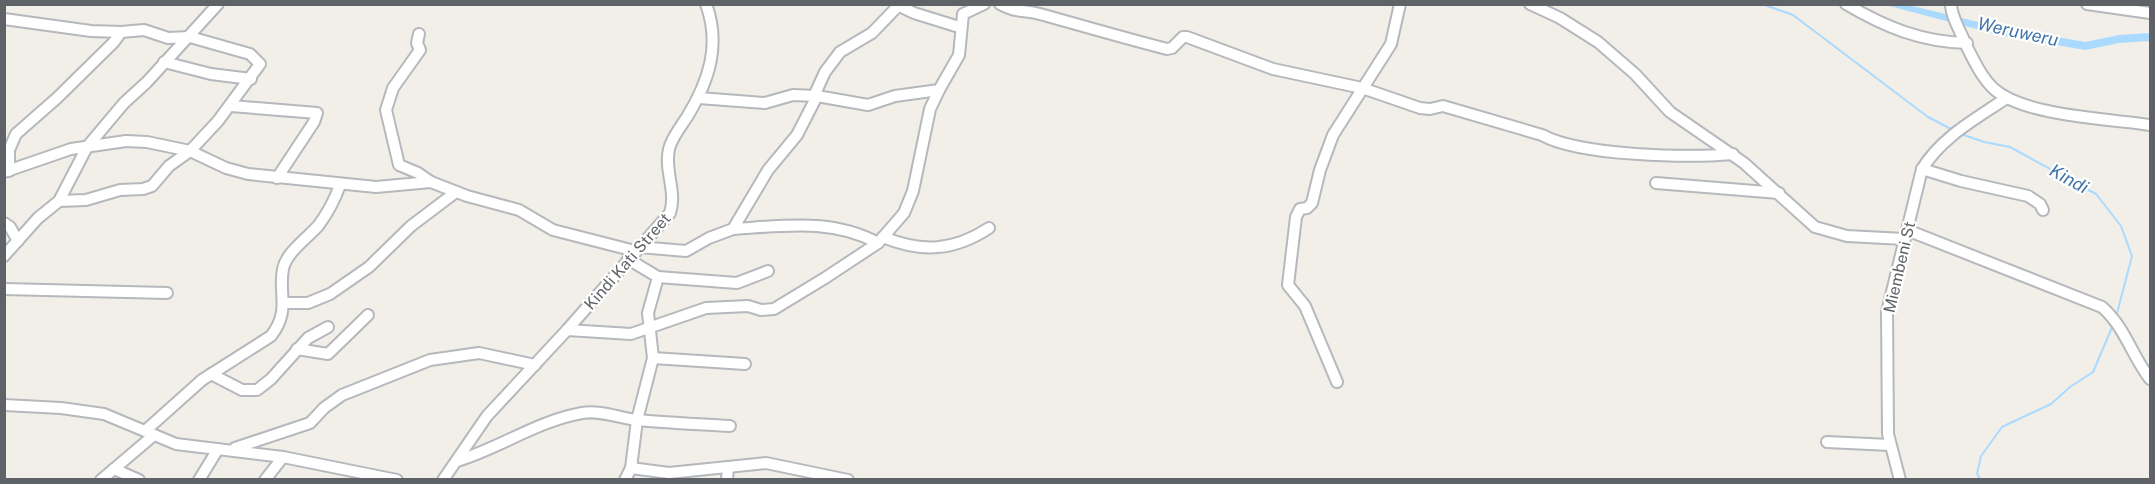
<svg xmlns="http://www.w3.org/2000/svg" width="2155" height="484" viewBox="0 0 2155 484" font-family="'Public Sans',sans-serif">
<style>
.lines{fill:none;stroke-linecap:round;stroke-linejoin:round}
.stream{stroke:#aadaff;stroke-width:2}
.river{fill:#aadaff;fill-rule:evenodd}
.minor-casing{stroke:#b5b8bc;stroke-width:14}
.minor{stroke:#fff;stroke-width:10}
.labels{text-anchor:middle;stroke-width:4.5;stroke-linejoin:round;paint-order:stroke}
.street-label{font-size:16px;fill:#5f6368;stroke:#fff}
.water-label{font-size:18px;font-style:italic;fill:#4174aa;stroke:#fff}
</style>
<rect width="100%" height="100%" fill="#f1efe8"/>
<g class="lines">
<!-- stream -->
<g class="stream">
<path d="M1762,4L1793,15L1928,117L1953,130"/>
<path d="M1961,134L1984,142L2010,147L2096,194L2121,226L2132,256L2116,317"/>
<path d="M1981,480L1977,474L1981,456L2002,427L2051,404L2070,387L2093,372L2113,325"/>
</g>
<!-- river -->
<path class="river" d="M1882,4H1904L1999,27L2085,42L2119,35L2150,33V41L2119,43L2085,50L1999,35Z"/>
<defs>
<g id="minor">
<path d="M895,4L914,13L959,27"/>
<path d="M1000,4C1019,14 1023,9 1040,14C1083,26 1124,38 1167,49L1172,48L1183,37H1187L1273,69L1362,88L1420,108L1430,109L1443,106L1542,135C1580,156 1689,158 1733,154"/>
<path d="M1530,4L1560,18L1598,42L1635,74L1670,112L1744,163L1815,227L1847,236L1904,239"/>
<path d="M1846,4C1885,27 1921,42 1967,43"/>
<path d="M1951,4C1951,17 1962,34 1967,47C1974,61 1982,78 1994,89C2024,116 2110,119 2150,125"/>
<path d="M2087,4L2150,13"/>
<path d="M4,19L91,31L121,32L114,42L57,98L16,134L9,150V171"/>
<path d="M419,34L417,43L420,50L393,88L386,110L399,165L418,173L431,182"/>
<path d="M164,62L211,74L251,79"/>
<path d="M814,96L825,72L840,52L872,33L898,6"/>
<path d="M699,98L765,103L793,95L817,96L868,105L895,96L939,90L959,55L963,14L984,4"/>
<path d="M231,106L317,113L314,122L277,178"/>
<path d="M1922,169L1961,181L2028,196L2040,204L2043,210"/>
<path d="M4,172L71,149L126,141L147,142L190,151L226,168L248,174L376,187L431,182L467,196L519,210L553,230L635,251"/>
<path d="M1656,183L1779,193"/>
<path d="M59,201L86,200L120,190L143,189L152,186L169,166L190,151L218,121L260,64L250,54L190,37L168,38L144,30L121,32"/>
<path d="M4,223L10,227L18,241"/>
<path d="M733,229C783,226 832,218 878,243"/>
<path d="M1907,230L2102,307C2125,327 2132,356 2150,379"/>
<path d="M883,237C922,253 954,251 989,228"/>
<path d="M639,247L686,251L709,238L733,229L768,170L797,135L817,96"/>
<path d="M4,256L38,218L59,201L87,147L124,103L147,82L218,4"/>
<path d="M658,277L737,283L768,271"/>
<path d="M4,289L167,293"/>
<path d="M284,303H308L330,294L369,267L411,226L456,192"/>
<path d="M567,330L631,334L706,308L748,306L761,310L774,309L825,278L878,243L904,213L913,191L930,109L939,90"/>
<path d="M297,349L328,354L368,315"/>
<path d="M653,358L745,364"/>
<path d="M211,374L242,390H257L271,379L308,338L328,327"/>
<path d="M1337,382L1305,306L1288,285L1296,217L1300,209L1307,208L1312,203L1320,170L1333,135L1391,44L1400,4"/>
<path d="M4,405L61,408L104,414L176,444L283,457L397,480"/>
<path d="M145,431L202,380L271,336C291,310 278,294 283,269C286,253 307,238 318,226C327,214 335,199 340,185"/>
<path d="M1827,442L1890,445"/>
<path d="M235,448L310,423L324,408L342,395L430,360L479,353L535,365"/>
<path d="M457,461C500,448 537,421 582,413C600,410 620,418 637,420C668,423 699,424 730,426"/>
<path d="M631,468L669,473L766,463L848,480"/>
<path d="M114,469L139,480"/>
<path d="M101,480L154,435"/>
<path d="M199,480L218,449"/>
<path d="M265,480L283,457"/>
<path d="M443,480L487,416L567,330L670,213C677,191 664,171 669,149C672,137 680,128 687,117C709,81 721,45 706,4"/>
<path d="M625,480L631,468L637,420L653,358L648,313L658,277L628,259"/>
<path d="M727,480L728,467"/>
<path d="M1900,480L1888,434L1887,312L1922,169C1942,137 1974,120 2005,99"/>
</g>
</defs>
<!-- minor casing -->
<use href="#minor" class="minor-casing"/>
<!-- minor -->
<use href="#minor" class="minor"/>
</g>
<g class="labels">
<!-- street labels -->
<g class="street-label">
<text transform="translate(627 261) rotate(-49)" y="6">Kindi Kati Street</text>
<text transform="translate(1899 267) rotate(-77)" y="6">Miembeni St</text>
</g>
<!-- water labels -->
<g class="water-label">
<text transform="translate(2018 32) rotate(12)" y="6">Weruweru</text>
<text transform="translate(2069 179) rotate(29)" y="6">Kindi</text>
</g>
</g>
<!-- border -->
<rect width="2155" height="484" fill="none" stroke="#5f6368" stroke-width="12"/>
</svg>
